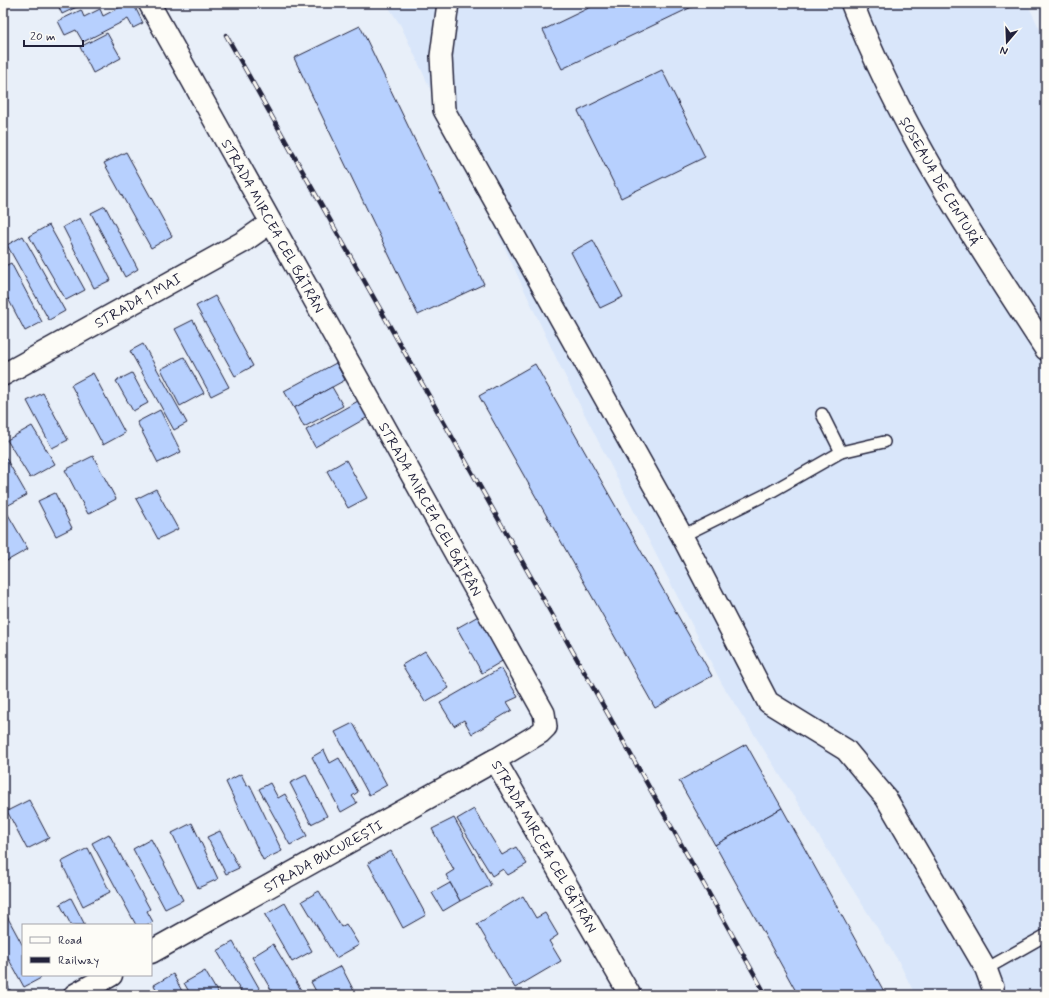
<svg xmlns="http://www.w3.org/2000/svg" width="1049" height="998" viewBox="0 0 1049 998" font-family="Mynerve,sans-serif">
<style>
.built{fill:#d9e6fa}
.building{fill:#b7d0fe;stroke:#22223b}
.lines{fill:none;stroke-linecap:round;stroke-linejoin:round}
.lane-casing{stroke:#22223b;stroke-width:14}
.street-casing{stroke:#22223b;stroke-width:24}
.secondary-casing{stroke:#22223b;stroke-width:25}
.lane{stroke:#fdfcf7;stroke-width:11}
.street{stroke:#fdfcf7;stroke-width:21}
.secondary{stroke:#fdfcf7;stroke-width:22}
.rail-casing{stroke:#22223b;stroke-width:4.5}
.rail{stroke:#fdfcf7;stroke-width:3;stroke-dasharray:9;stroke-linecap:butt}
.labels{text-anchor:middle;stroke-width:3.5;stroke-linejoin:round;paint-order:stroke}
.street-label{font-size:14px;fill:#22223b;stroke:#fdfcf7}
</style>
<rect width="100%" height="100%" fill="#e8eff9"/>
<filter id="ink" filterUnits="userSpaceOnUse"><feTurbulence type="fractalNoise" baseFrequency=".025" numOctaves="2"/><feDisplacementMap in="SourceGraphic" scale="8" xChannelSelector="R" yChannelSelector="G"/><feConvolveMatrix kernelMatrix="1 2 1 2 8 2 1 2 1" color-interpolation-filters="sRGB"/></filter>
<g filter="url(#ink)">
<!-- built -->
<path class="built" d="M386,3H1027L1046,42V995H915L899,962L722,684L559,364L401,26Z"/>
<!-- building -->
<g class="building">
<path d="M57,3H85L62,14Z"/>
<path d="M128,3H133L143,23L133,28L128,19L83,42L76,30L65,35L58,21L81,10L84,17L100,9L103,16Z"/>
<path d="M599,3H700L562,69L543,30Z"/>
<path d="M360,26L484,284L418,315L294,58Z"/>
<path d="M107,33L121,58L93,73L80,47Z"/>
<path d="M662,70L705,157L621,198L578,111Z"/>
<path d="M126,152L172,236L151,248L104,163Z"/>
<path d="M105,206L138,269L125,277L91,213Z"/>
<path d="M80,218L111,280L94,288L63,227Z"/>
<path d="M49,225L85,290L66,300L29,236Z"/>
<path d="M23,236L65,311L49,320L7,245Z"/>
<path d="M593,240L623,297L600,308L571,252Z"/>
<path d="M11,263L42,322L25,331L3,289V267Z"/>
<path d="M215,296L253,366L235,376L196,306Z"/>
<path d="M193,320L229,387L211,396L175,329Z"/>
<path d="M143,344L187,423L174,430L130,351Z"/>
<path d="M184,357L204,393L180,406L161,369Z"/>
<path d="M336,363L345,380L294,408L284,391Z"/>
<path d="M535,364L712,676L655,708L479,396Z"/>
<path d="M93,373L125,433L103,445L71,385Z"/>
<path d="M132,373L148,403L133,411L116,381Z"/>
<path d="M332,387L343,406L304,427L294,408Z"/>
<path d="M43,393L68,440L52,448L27,401Z"/>
<path d="M358,401L368,417L315,447L306,430Z"/>
<path d="M160,410L181,452L158,463L137,422Z"/>
<path d="M32,426L55,464L30,478L7,440Z"/>
<path d="M3,453L27,495L5,507L3,504Z"/>
<path d="M93,456L116,499L88,514L65,470Z"/>
<path d="M346,460L367,498L348,508L327,471Z"/>
<path d="M156,489L178,529L158,539L136,499Z"/>
<path d="M55,493L72,528L56,536L38,501Z"/>
<path d="M6,511L28,549L5,562L3,558V513Z"/>
<path d="M480,615L504,660L482,673L457,628Z"/>
<path d="M425,651L449,688L425,702L402,665Z"/>
<path d="M501,668L518,697L507,702L512,710L472,734L464,720L454,726L440,703Z"/>
<path d="M353,723L387,785L369,795L335,732Z"/>
<path d="M746,744L782,808L715,845L679,781Z"/>
<path d="M324,750L330,763L339,758L358,792L352,796L357,803L341,812L312,757Z"/>
<path d="M241,774L247,786L250,785L282,851L263,860L226,782Z"/>
<path d="M306,775L327,816L311,824L290,783Z"/>
<path d="M270,783L278,798L285,794L307,836L290,845L259,789Z"/>
<path d="M29,800L49,838L27,849L7,811Z"/>
<path d="M782,808L886,995H798L715,845Z"/>
<path d="M474,809L502,855L516,847L527,864L508,875L503,869L492,876L457,819Z"/>
<path d="M454,818L491,885L460,901L446,875L454,870L432,829Z"/>
<path d="M192,823L218,879L198,888L172,833Z"/>
<path d="M220,831L239,868L226,874L207,837Z"/>
<path d="M109,834L150,909L147,911L153,922L146,925H136L92,843Z"/>
<path d="M151,839L183,900L165,909L133,849Z"/>
<path d="M88,848L110,892L83,906L61,862Z"/>
<path d="M391,851L426,915L403,928L368,863Z"/>
<path d="M450,883L460,901L443,911L432,893Z"/>
<path d="M319,891L341,927L346,924L359,945L336,958L302,901Z"/>
<path d="M523,896L536,918L545,913L558,935L549,941L561,961L515,988L477,924Z"/>
<path d="M71,898L85,925H71L60,904Z"/>
<path d="M285,903L312,951L292,962L265,915Z"/>
<path d="M3,909L23,946V975H39L41,978L24,987L3,949Z"/>
<path d="M233,942L263,995H243L217,951Z"/>
<path d="M273,944L304,995H274L252,957Z"/>
<path d="M341,966L356,995H318L311,982Z"/>
<path d="M205,971L219,995H191L184,983Z"/>
<path d="M173,974L184,995H159L154,985Z"/>
<path d="M3,978L13,995H3Z"/>
</g>
<g class="lines">
<defs>
<g id="lane">
<path d="M822,414L841,452"/>
<path d="M682,536L769,493L841,452L884,442"/>
<path d="M986,969L1046,935"/>
</g>
<g id="street">
<path id="s1" d="M149,3L544,713L546,727L540,733L495,760L630,995"/>
<path d="M448,3L441,56L444,110L682,536L768,702L846,750L886,798L986,969L993,988V995"/>
<path id="s2" d="M3,375L243,242L270,223"/>
</g>
<g id="secondary">
<path id="s3" d="M852,3C899,127 974,239 1046,349"/>
<path id="s4" d="M151,952L495,760"/>
<path d="M75,995L111,975"/>
</g>
</defs>
<!-- lane casing -->
<use href="#lane" class="lane-casing"/>
<!-- street casing -->
<use href="#street" class="street-casing"/>
<!-- secondary casing -->
<use href="#secondary" class="secondary-casing"/>
<!-- lane -->
<use href="#lane" class="lane"/>
<!-- street -->
<use href="#street" class="street"/>
<!-- secondary -->
<use href="#secondary" class="secondary"/>
<defs>
<path id="rail" d="M226,35L766,995"/>
</defs>
<!-- rail casing -->
<use href="#rail" class="rail-casing"/>
<!-- rail -->
<use href="#rail" class="rail"/>
</g>
</g>
<g class="labels">
<!-- street labels -->
<g class="street-label">
<text dy="5" stroke="none"><textPath href="#s3" startOffset="199">ȘOSEAUA DE CENTURĂ</textPath></text>
<text dy="5" stroke="none"><textPath href="#s1" startOffset="255">STRADA MIRCEA CEL BĂTRÂN</textPath></text>
<text dy="5" stroke="none"><textPath href="#s2" startOffset="154">STRADA 1 MAI</textPath></text>
<text dy="5" stroke="none"><textPath href="#s1" startOffset="579">STRADA MIRCEA CEL BĂTRÂN</textPath></text>
<text dy="5" stroke="none"><textPath href="#s1" startOffset="987">STRADA MIRCEA CEL BĂTRÂN</textPath></text>
<text dy="5" stroke="none"><textPath href="#s4" startOffset="197">STRADA BUCUREȘTI</textPath></text>
</g>
</g>
<!-- margin -->
<rect width="1049" height="998" fill="none" stroke="#fdfcf7" stroke-width="16"/>
<rect x="8" y="8" width="1033" height="982" fill="none" stroke="#22223b" stroke-width="1.5" filter="url(#ink)"/>
<!-- legend -->
<rect x="22" y="924" width="130" height="52" fill="#fdfcf7" stroke="#a5a5ac"/>
<rect x="30" y="937" width="20" height="6" fill="#fdfcf7" stroke="#a5a5ac"/>
<text x="58" y="944" font-size="12" fill="#22223b">Road</text>
<rect x="30" y="957" width="20" height="6" fill="#22223b" stroke="#a5a5ac"/>
<text x="58" y="964" font-size="12" fill="#22223b">Railway</text>
<!-- north arrow -->
<g transform="translate(1007 42) rotate(199)" stroke="#fdfcf7" stroke-width="3" paint-order="stroke">
<path d="M0-3L7 15L0 10L-7 15Z" fill="#22223b"/>
<text y="-6" font-size="11" font-weight="bold" text-anchor="middle" fill="#22223b">N</text>
</g>
<!-- scale -->
<path d="M24 40v6h59v-6" fill="none" stroke="#22223b" stroke-width="2"/>
<text x="30" y="40" font-size="12" fill="#22223b" stroke="#fdfcf7" stroke-width="3" paint-order="stroke">20 m</text>
</svg>
